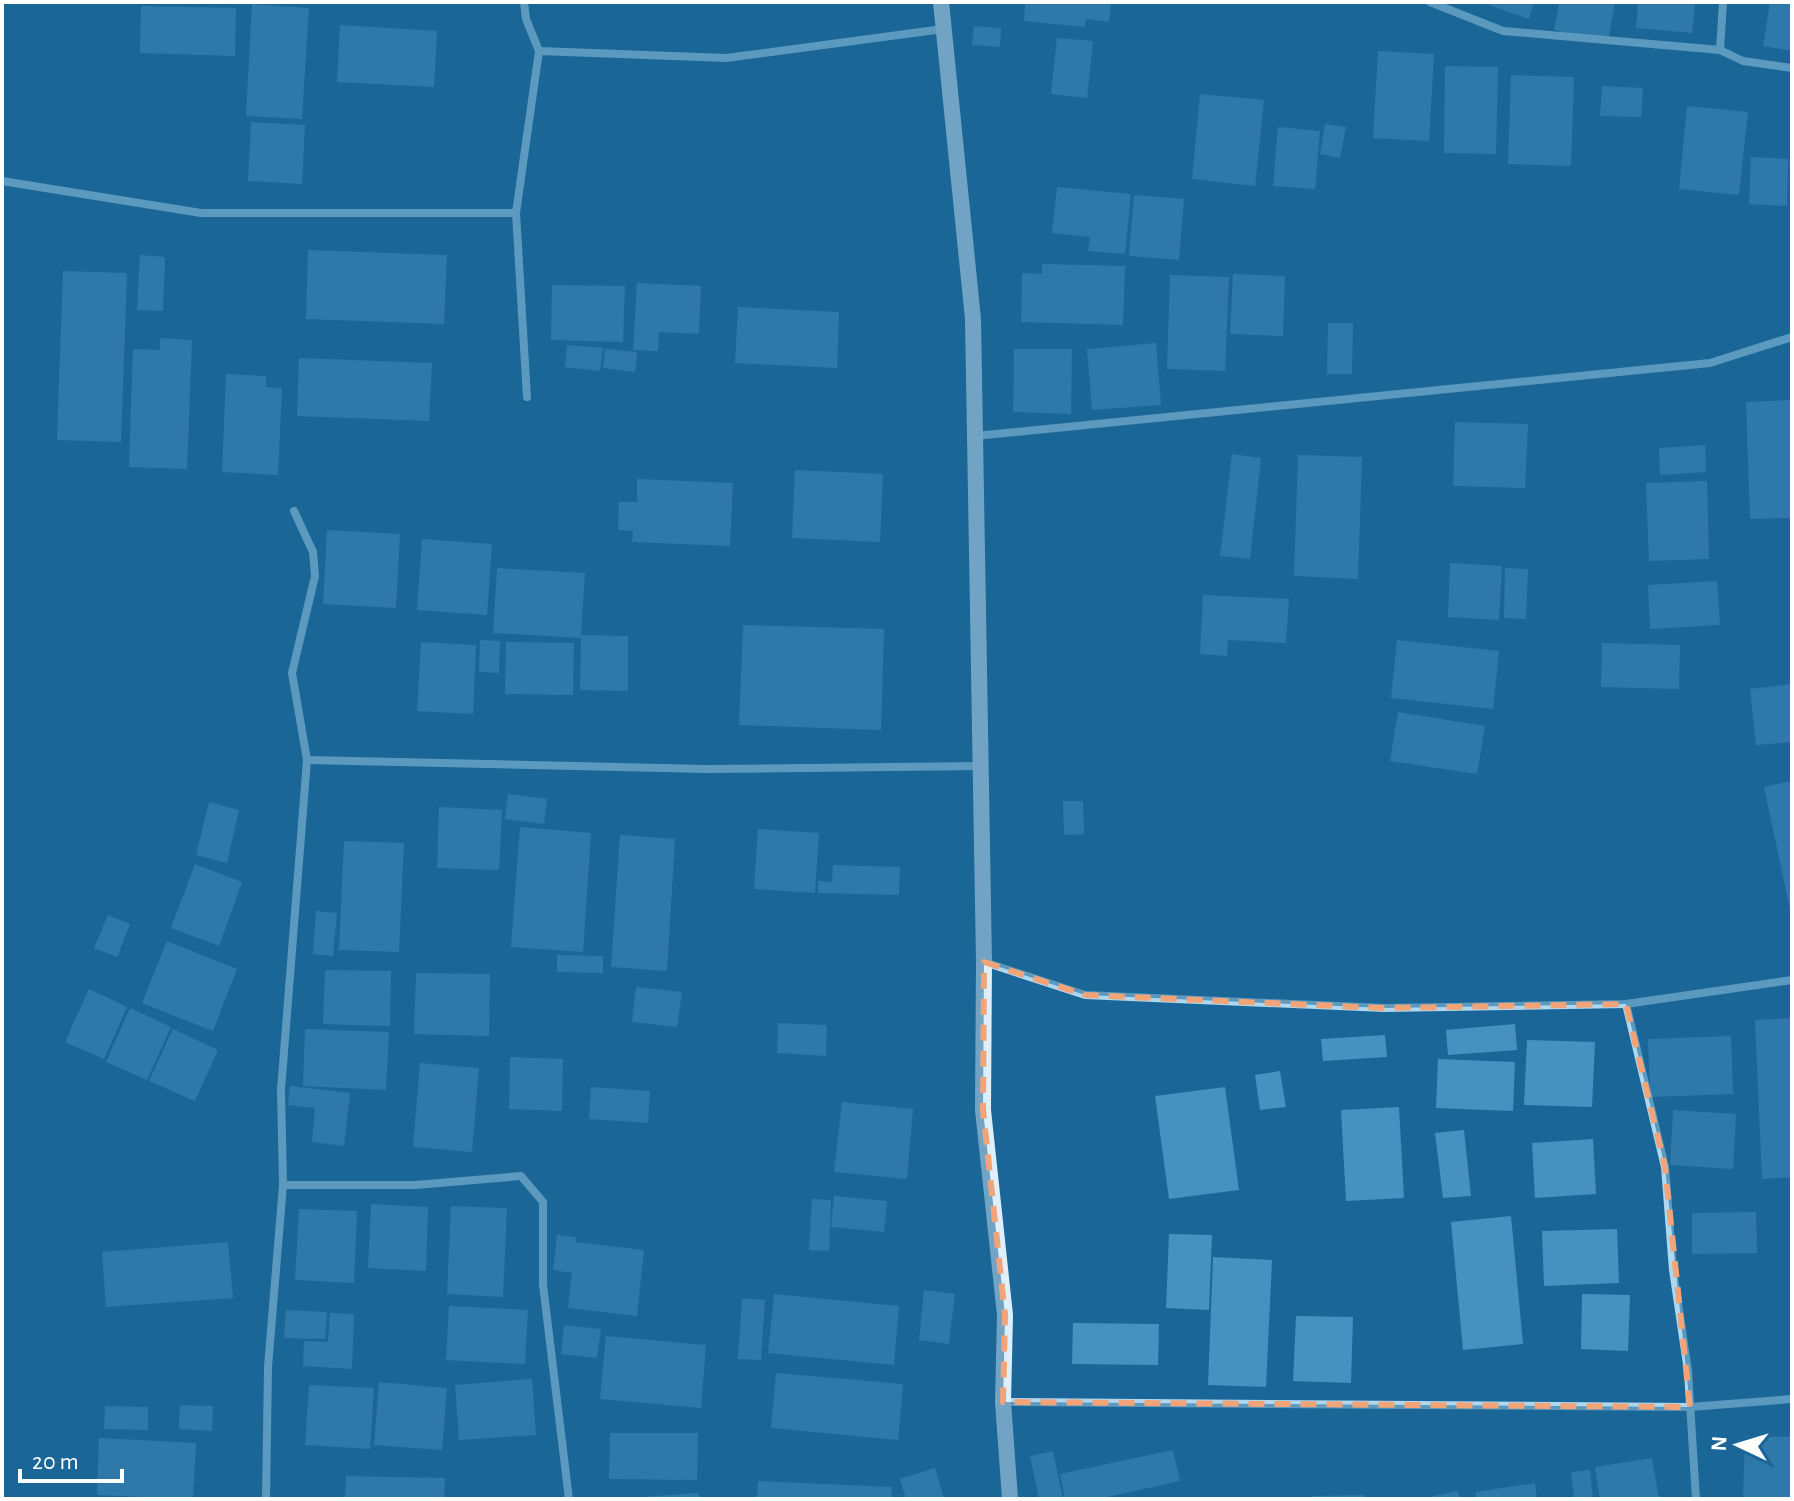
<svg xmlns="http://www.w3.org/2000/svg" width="1794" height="1501" viewBox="0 0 1794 1501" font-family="'Alegreya Sans',sans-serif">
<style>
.building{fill:#4791c0}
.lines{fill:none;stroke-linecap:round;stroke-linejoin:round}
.street{stroke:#aed7f0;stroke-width:8}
.secondary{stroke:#dceffb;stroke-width:16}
.marked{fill:none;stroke:#f2a479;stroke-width:6;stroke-dasharray:16 10;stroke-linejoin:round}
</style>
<rect width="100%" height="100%" fill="#1a6698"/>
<!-- building -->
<g class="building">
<path d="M1025,2H1111L1109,22L1086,19L1085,27L1024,21Z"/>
<path d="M1481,2H1534L1529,19Z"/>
<path d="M1559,2H1615L1608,41L1554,30Z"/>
<path d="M1638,2H1695L1692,33L1636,28Z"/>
<path d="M1770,2H1792V51L1763,46Z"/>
<path d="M252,4L309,8L302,119L246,116Z"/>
<path d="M141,6L236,8L235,56L140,53Z"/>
<path d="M340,25L437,31L434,87L337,82Z"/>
<path d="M974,26L1001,28L1000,47L972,45Z"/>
<path d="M1057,38L1093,41L1087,98L1051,94Z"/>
<path d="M1378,51L1434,54L1429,141L1373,138Z"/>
<path d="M1445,66L1498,67L1496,154L1444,153Z"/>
<path d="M1511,75L1574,77L1571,166L1508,164Z"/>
<path d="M1602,86L1643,88L1641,117L1600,116Z"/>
<path d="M1200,94L1264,100L1255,186L1192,179Z"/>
<path d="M1687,106L1748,112L1739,195L1679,189Z"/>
<path d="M251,122L305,125L302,184L248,181Z"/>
<path d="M1325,124L1346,127L1340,158L1320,154Z"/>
<path d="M1278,127L1320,131L1315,189L1273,186Z"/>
<path d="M1751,157L1788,159L1787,206L1749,204Z"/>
<path d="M1057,187L1131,194L1125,254L1088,251L1090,237L1052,233Z"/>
<path d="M1134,195L1184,199L1179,260L1129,256Z"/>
<path d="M308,250L447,255L444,324L306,319Z"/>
<path d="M140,255L165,257L163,311L137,310Z"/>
<path d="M1042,264L1125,266L1123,325L1021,322L1022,273L1042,274Z"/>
<path d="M63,271L127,273L121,442L57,440Z"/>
<path d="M1233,274L1285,276L1283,336L1230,334Z"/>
<path d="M1170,275L1229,277L1225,371L1167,369Z"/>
<path d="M637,283L701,286L699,334L659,332L658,351L633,350Z"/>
<path d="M552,285L625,286L623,342L551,340Z"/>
<path d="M738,307L839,312L837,368L735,363Z"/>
<path d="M1328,323H1353L1352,374H1327Z"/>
<path d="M160,338L192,340L187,469L129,467L133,349L160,350Z"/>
<path d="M1156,343L1161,405L1092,410L1087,349Z"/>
<path d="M567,345L603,348L600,371L565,367Z"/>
<path d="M605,349L637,352L635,372L603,368Z"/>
<path d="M1014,349H1072L1071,414L1013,412Z"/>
<path d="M299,358L432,363L429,421L297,416Z"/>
<path d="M226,374L266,376V387L282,388L278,475L222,472Z"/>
<path d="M1792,400V518L1750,519L1746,402Z"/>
<path d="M1455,422L1528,424L1525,488L1453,486Z"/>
<path d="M1705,445L1706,472L1660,475L1659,448Z"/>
<path d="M1232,454L1261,458L1250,559L1220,556Z"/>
<path d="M1298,455L1362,457L1358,579L1294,576Z"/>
<path d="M795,470L883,474L880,542L792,538Z"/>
<path d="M637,479L733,483L730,546L632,542L633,531L618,530L619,502H637Z"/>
<path d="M1707,481L1709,559L1649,561L1646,483Z"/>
<path d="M327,530L400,534L396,608L323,604Z"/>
<path d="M422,539L492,544L487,615L417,610Z"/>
<path d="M1450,563L1502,566L1499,620L1448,617Z"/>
<path d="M497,568L585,573L581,635L628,636V691L580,690L581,638L493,633Z"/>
<path d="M1505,568L1528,569L1526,619L1504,618Z"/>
<path d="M1717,581L1720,625L1650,629L1648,585Z"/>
<path d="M1203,595L1289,599L1286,643L1228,640L1227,656L1200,654Z"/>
<path d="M743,625L884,629L881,730L739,725Z"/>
<path d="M480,640L500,641L499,673L479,672Z"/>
<path d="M1397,640L1499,651L1493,709L1391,698Z"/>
<path d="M421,642L476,645L473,714L417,711Z"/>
<path d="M506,642L574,643L573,695L505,694Z"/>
<path d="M1602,643L1680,645L1679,689L1601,687Z"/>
<path d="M1792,684V742L1756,745L1750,689Z"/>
<path d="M1398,712L1485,726L1477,774L1390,761Z"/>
<path d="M1792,781V913L1791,914L1764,787Z"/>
<path d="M508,794L547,799L544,824L505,819Z"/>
<path d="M1063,801H1083L1084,834L1064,835Z"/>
<path d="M209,802L239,810L227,863L196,855Z"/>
<path d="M439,807L502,810L499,870L437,868Z"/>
<path d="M520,827L591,833L583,952L511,947Z"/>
<path d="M758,829L819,833L815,893L754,889Z"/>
<path d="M620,835L675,839L667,971L611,967Z"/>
<path d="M344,841L404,843L399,952L339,950Z"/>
<path d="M195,864L242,882L219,946L171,928Z"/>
<path d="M833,865L900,867L899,895L818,893V881L832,882Z"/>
<path d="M316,911L337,913L333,956L313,954Z"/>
<path d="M108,915L130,924L117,957L94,948Z"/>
<path d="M167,941L237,969L213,1031L142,1003Z"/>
<path d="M557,955L603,956V973L557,972Z"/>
<path d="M325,970L391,971L390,1026L323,1024Z"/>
<path d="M416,973L490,974L489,1036L414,1034Z"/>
<path d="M636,987L682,992L677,1027L632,1022Z"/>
<path d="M89,989L127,1007L104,1059L65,1042Z"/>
<path d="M130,1008L171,1027L147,1080L106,1062Z"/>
<path d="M1792,1018V1177L1762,1179L1755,1020Z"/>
<path d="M778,1023L827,1025L826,1056L777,1053Z"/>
<path d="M1515,1024L1517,1050L1448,1055L1446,1030Z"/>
<path d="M173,1029L218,1050L195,1101L149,1081Z"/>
<path d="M305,1029L389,1032L386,1090L303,1086Z"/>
<path d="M1385,1035L1387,1057L1323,1061L1321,1039Z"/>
<path d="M1731,1036L1733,1094L1650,1097L1648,1039Z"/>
<path d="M1527,1040L1595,1042L1592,1107L1524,1105Z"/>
<path d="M510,1057L563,1059L562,1111L509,1109Z"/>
<path d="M1438,1059L1515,1062L1513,1111L1436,1108Z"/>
<path d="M420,1063L479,1068L472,1152L413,1147Z"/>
<path d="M1280,1071L1286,1107L1260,1110L1255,1075Z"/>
<path d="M290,1086L350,1093L344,1146L312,1142L315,1108L288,1105Z"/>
<path d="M591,1087L650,1091L648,1123L589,1119Z"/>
<path d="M1225,1087L1239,1190L1169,1199L1155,1096Z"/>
<path d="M842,1102L913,1109L907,1179L834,1172Z"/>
<path d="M1399,1107L1404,1198L1346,1201L1341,1110Z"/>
<path d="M1673,1110L1736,1114L1733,1169L1670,1165Z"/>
<path d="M1464,1130L1471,1196L1443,1198L1435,1133Z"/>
<path d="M1593,1139L1596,1194L1535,1198L1532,1143Z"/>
<path d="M834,1196L887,1201L884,1232L831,1227Z"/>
<path d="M812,1199L831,1200L829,1251L809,1250Z"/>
<path d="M371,1204L428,1207L426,1271L368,1268Z"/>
<path d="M451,1206L507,1208L503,1297L447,1294Z"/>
<path d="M299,1209L357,1211L354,1283L295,1280Z"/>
<path d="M1756,1212L1757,1253L1692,1254V1213Z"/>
<path d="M1511,1216L1523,1344L1463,1350L1451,1222Z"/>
<path d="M1617,1229L1619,1283L1544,1286L1542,1231Z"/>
<path d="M1169,1234L1212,1235L1209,1310L1166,1308Z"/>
<path d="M557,1235L576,1237L575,1242L644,1250L637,1316L568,1308L572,1273L553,1270Z"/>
<path d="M228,1242L233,1298L106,1307L102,1252Z"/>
<path d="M1213,1257L1272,1260L1266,1387L1208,1385Z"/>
<path d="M924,1290L955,1294L949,1344L919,1340Z"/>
<path d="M774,1294L899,1306L894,1365L768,1353Z"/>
<path d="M1582,1294L1630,1295L1628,1351L1581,1349Z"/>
<path d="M742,1298L765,1300L761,1360L738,1359Z"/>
<path d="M449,1306L528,1310L525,1364L446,1360Z"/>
<path d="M286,1310L327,1312L325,1339L284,1338Z"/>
<path d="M330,1313L354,1314L352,1369L303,1366L304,1341L328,1342Z"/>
<path d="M1296,1316L1353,1317L1351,1383L1293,1381Z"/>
<path d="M1073,1323L1159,1324L1158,1365L1072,1364Z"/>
<path d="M564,1325L601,1329L597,1358L561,1354Z"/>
<path d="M606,1336L706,1345L701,1408L600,1399Z"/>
<path d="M776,1373L903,1384L898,1440L771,1428Z"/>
<path d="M532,1379L536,1435L459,1440L455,1385Z"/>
<path d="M379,1382L447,1388L442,1450L374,1445Z"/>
<path d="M309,1385L374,1388L370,1449L305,1445Z"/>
<path d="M180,1405L213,1406L212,1431L179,1429Z"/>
<path d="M105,1406L148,1407V1430L104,1429Z"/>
<path d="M610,1433H698L697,1480L609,1479Z"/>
<path d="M1745,1436L1792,1437V1499H1743Z"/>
<path d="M99,1438L196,1443L193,1499L97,1495Z"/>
<path d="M1173,1450L1180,1481L1098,1499H1065L1060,1474Z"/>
<path d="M1053,1451L1063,1499H1039L1030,1456Z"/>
<path d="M1652,1458L1659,1499H1600L1595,1467Z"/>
<path d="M935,1468L944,1499H906L900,1479Z"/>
<path d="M1590,1470L1593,1499H1574L1571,1472Z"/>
<path d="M346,1476L445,1478L444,1499H345Z"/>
<path d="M758,1481L892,1487L891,1499H757Z"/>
<path d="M1535,1483L1537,1499H1477L1476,1492Z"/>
<path d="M1458,1491L1460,1499H1424L1423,1498Z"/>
<path d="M698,1493L699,1499H641V1497Z"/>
<path d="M1364,1495V1499H1311V1496Z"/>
</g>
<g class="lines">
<!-- street -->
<g class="street">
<path d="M524,2L526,19L539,51L516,213L527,397"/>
<path d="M1430,2L1503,31L1720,50L1743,61L1792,68"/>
<path d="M1720,50L1723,2"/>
<path d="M539,51L726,58L943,29"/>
<path d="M2,181L201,213H516"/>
<path d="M975,436L1710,363L1792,337"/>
<path d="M307,760L707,769L981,766"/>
<path d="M984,962L1085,995L1384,1008L1626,1004L1792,980"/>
<path d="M1626,1004L1665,1167L1673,1270L1688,1371L1696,1499"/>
<path d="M283,1185L281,1090L307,760L292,673L315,576L313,552L294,511"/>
<path d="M1003,1402L1690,1407L1792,1399"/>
<path d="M266,1499L268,1367L283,1185H415L521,1176L543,1202V1285L569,1499"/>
</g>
<!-- secondary -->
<path class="secondary" d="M941,2L973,319L984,962L983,1110L1005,1315L1003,1402L1010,1499"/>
</g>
<!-- marked area -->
<path d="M0 0H1794V1501H0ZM984,962L1085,995L1384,1008L1626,1004L1665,1167L1690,1407L1003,1402L1005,1315L983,1110Z" fill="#1a6698" fill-opacity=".55" fill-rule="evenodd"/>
<path class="marked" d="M984,962L1085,995L1384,1008L1626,1004L1665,1167L1690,1407L1003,1402L1005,1315L983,1110Z"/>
<!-- border -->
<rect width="1794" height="1501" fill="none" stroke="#ffffff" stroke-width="8"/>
<!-- north arrow -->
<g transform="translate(1738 1445) rotate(274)" stroke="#1a6698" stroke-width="6" paint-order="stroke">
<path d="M0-6L14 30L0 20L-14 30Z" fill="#ffffff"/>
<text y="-12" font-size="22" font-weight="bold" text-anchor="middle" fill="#ffffff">N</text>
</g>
<!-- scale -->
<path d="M20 1469v12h102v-12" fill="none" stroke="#ffffff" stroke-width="4"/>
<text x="32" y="1469" font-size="24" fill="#ffffff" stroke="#1a6698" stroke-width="6" paint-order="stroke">20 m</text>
</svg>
